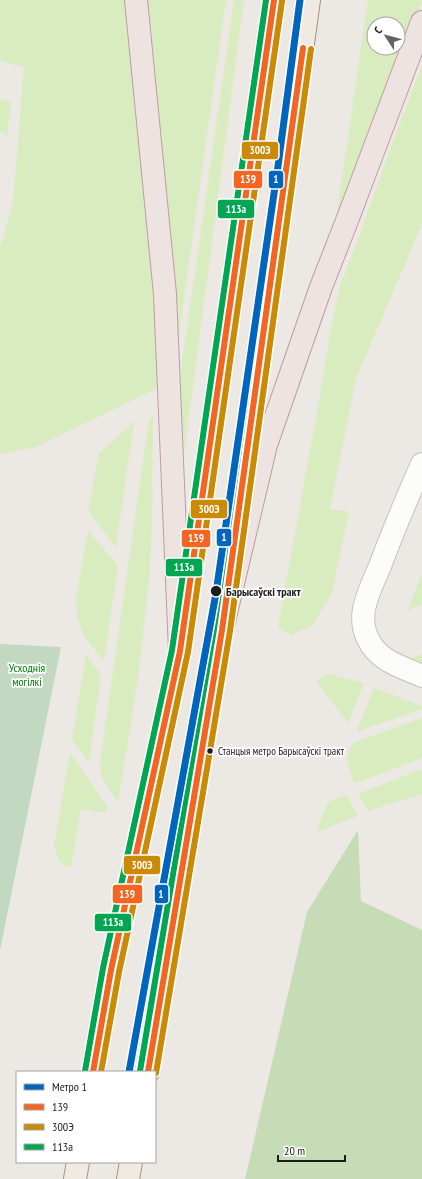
<svg xmlns="http://www.w3.org/2000/svg" width="422" height="1179" font-family="'PT Sans Narrow',sans-serif">
<style>
.grass{fill:#d9ecbf;fill-rule:evenodd}
.forest{fill:#c6dcb6}
.cemetery{fill:#c2d8c1}
.lines{fill:none;stroke-linecap:round;stroke-linejoin:round}
.minor-casing{stroke:#c4c2c0;stroke-width:24}
.primary-casing{stroke:#a19581;stroke-width:24}
.trunk-casing{stroke:#c399a6;stroke-width:24}
.minor{stroke:#fcfcfb;stroke-width:22}
.primary{stroke:#f0eae3;stroke-width:22}
.trunk{stroke:#ede4e1;stroke-width:22}
.bus-1-casing{stroke:#fff;stroke-width:9}
.bus-2-casing{stroke:#fff;stroke-width:9}
.bus-3-casing{stroke:#fff;stroke-width:9}
.bus-1{stroke:#f26522;stroke-width:6}
.bus-2{stroke:#cb8a06;stroke-width:6}
.bus-3{stroke:#00a651;stroke-width:6}
.metro-1-casing{stroke:#fff;stroke-width:10}
.metro-1{stroke:#0065bd;stroke-width:7}
.stop-dot{fill:#1c1c1c;stroke:#fff;stroke-width:1.5}
.labels{text-anchor:middle;dominant-baseline:central;stroke-width:3.5;stroke-linejoin:round;paint-order:stroke}
.bus-label{font-size:11px;fill:#1c1c1c;stroke:#fff;text-anchor:start}
.stop-label{font-size:12px;font-weight:bold;fill:#1c1c1c;stroke:#fff;text-anchor:start}
.park-label{font-size:12px;fill:#008306;stroke:#fff}
.line-badge{stroke:#fff;stroke-width:1.5}
.badge-label{font-size:11px;text-anchor:middle;font-weight:bold;fill:#fff}
</style>
<rect width="100%" height="100%" fill="#ece8e4"/>
<!-- grass -->
<path class="grass" d="M0,0H128L162,386L36,447L0,454V248L13,202L24,67L0,61Z
M146,0H226L173,377Z
M234,0H244L181,477L179,383Z
M368,0H422V1L334,232ZM374,24H398V48H374Z
M422,65V224L356,379L330,509L349,512L332,593L313,624L308,628L299,631L292,636L278,627L316,417L330,333L340,285L361,232L390,149Z
M0,100L11,102L7,136L0,131Z
M153,416L152,520L150,572L138,679L118,802L102,778L100,761L149,420Z
M134,422L116,548L88,511L99,453Z
M88,530L118,566L104,661L83,634L77,616L76,598Z
M422,573V604L407,611Z
M86,654L101,675L89,763L72,740Z
M422,654V668L404,661Z
M328,674L364,683L348,723L316,681Z
M374,688L422,706V709L356,732Z
M422,718V758L354,784L346,758L353,743Z
M70,753L107,806L106,813L81,809L71,868C58,863 57,859 54,845Z
M422,769V794L368,811L358,794Z
M346,795L358,816L319,831L317,829L328,802Z"/>
<!-- forest -->
<path class="forest" d="M358,830L361,901L422,930V1179H245L307,912Z"/>
<!-- cemetery -->
<path class="cemetery" d="M0,644L61,647L0,950Z"/>
<g class="lines">
<defs>
<path id="minor" d="M422,464C407,498 393,531 380,566C374,580 367,594 364,609C362,620 363,629 368,639C378,661 402,667 422,676"/>
<path id="primary" d="M233,549L309,0
M93,1072L111,970L180,651L274,0
M148,1072L224,611
M75,1179L78,1162
M128,1179L131,1162"/>
<path id="trunk" d="M136,0L165,294L180,651
M222,630L266,445L321,287L348,218L422,22"/>
</defs>
<!-- minor casing -->
<use href="#minor" class="minor-casing"/>
<!-- primary casing -->
<use href="#primary" class="primary-casing"/>
<!-- trunk casing -->
<use href="#trunk" class="trunk-casing"/>
<!-- minor -->
<use href="#minor" class="minor"/>
<!-- primary -->
<use href="#primary" class="primary"/>
<!-- trunk -->
<use href="#trunk" class="trunk"/>
<defs>
<path id="bus-1" d="M93,1072L111,970L180,651L274,0
M148,1072L222,630L303,48"/>
<path id="bus-2" d="M101,1072L119,972L188,652L282,1
M156,1073L230,631L311,49"/>
<path id="bus-3" d="M85,1071L103,968L172,650L266,0
M140,1071L214,629L295,47"/>
</defs>
<!-- bus-1 casing -->
<use href="#bus-1" class="bus-1-casing"/>
<!-- bus-2 casing -->
<use href="#bus-2" class="bus-2-casing"/>
<!-- bus-3 casing -->
<use href="#bus-3" class="bus-3-casing"/>
<!-- bus-1 -->
<use href="#bus-1" class="bus-1"/>
<!-- bus-2 -->
<use href="#bus-2" class="bus-2"/>
<!-- bus-3 -->
<use href="#bus-3" class="bus-3"/>
<defs>
<path id="metro-1" d="M129,1072L216,593L278,166L300,0"/>
</defs>
<!-- metro-1 casing -->
<use href="#metro-1" class="metro-1-casing"/>
<!-- metro-1 -->
<use href="#metro-1" class="metro-1"/>
</g>
<!-- markers -->
<g class="stop-dot">
<circle cx="216" cy="591" r="6"/>
<circle cx="210" cy="751" r="3.5"/>
</g>
<g class="labels">
<!-- bus labels -->
<g class="bus-label">
<text x="218" y="751">Станцыя метро Барысаўскі тракт</text>
</g>
<!-- stop labels -->
<g class="stop-label">
<text x="226" y="591">Барысаўскі тракт</text>
</g>
<!-- park labels -->
<g class="park-label">
<text x="27" y="667">Усходнія<tspan x="27" dy="14">могілкі</tspan></text>
</g>
</g>
<g class="line-badge">
<rect x="241" y="141" width="38" height="19" rx="4" fill="#cb8a06"/>
<rect x="268" y="170" width="16" height="19" rx="4" fill="#0065bd"/>
<rect x="233" y="170" width="30" height="19" rx="4" fill="#f26522"/>
<rect x="217" y="199" width="38" height="20" rx="4" fill="#00a651"/>
<rect x="190" y="499" width="38" height="20" rx="4" fill="#cb8a06"/>
<rect x="216" y="528" width="16" height="19" rx="4" fill="#0065bd"/>
<rect x="181" y="529" width="30" height="19" rx="4" fill="#f26522"/>
<rect x="165" y="558" width="38" height="19" rx="4" fill="#00a651"/>
<rect x="123" y="855" width="38" height="20" rx="4" fill="#cb8a06"/>
<rect x="154" y="884" width="15" height="20" rx="4" fill="#0065bd"/>
<rect x="112" y="884" width="31" height="20" rx="4" fill="#f26522"/>
<rect x="94" y="913" width="38" height="19" rx="4" fill="#00a651"/>
</g>
<g class="badge-label">
<text x="260" y="154">300Э</text>
<text x="276" y="183">1</text>
<text x="248" y="183">139</text>
<text x="236" y="213">113а</text>
<text x="209" y="513">300Э</text>
<text x="224" y="541">1</text>
<text x="196" y="542">139</text>
<text x="184" y="571">113а</text>
<text x="142" y="869">300Э</text>
<text x="161" y="898">1</text>
<text x="127" y="898">139</text>
<text x="113" y="926">113а</text>
</g>
<!-- legend -->
<rect x="16" y="1071" width="140" height="92" fill="#ffffff" stroke="#a4a4a4"/>
<rect x="24" y="1084" width="20" height="6" fill="#0065bd" stroke="#a4a4a4"/>
<text x="52" y="1091" font-size="12" fill="#1c1c1c">Метро 1</text>
<rect x="24" y="1104" width="20" height="6" fill="#f26522" stroke="#a4a4a4"/>
<text x="52" y="1111" font-size="12" fill="#1c1c1c">139</text>
<rect x="24" y="1124" width="20" height="6" fill="#cb8a06" stroke="#a4a4a4"/>
<text x="52" y="1131" font-size="12" fill="#1c1c1c">300Э</text>
<rect x="24" y="1144" width="20" height="6" fill="#00a651" stroke="#a4a4a4"/>
<text x="52" y="1151" font-size="12" fill="#1c1c1c">113а</text>
<!-- north arrow -->
<g transform="translate(386 36) rotate(306)"><circle r="19" fill="#ffffff" stroke="#a4a4a4"/>
<path d="M0-3L7 15L0 10L-7 15Z" fill="#656362"/>
<text y="-6" font-size="11" font-weight="bold" text-anchor="middle" fill="#1c1c1c">С</text>
</g>
<!-- scale -->
<path d="M278 1155v6h67v-6" fill="none" stroke="#1c1c1c" stroke-width="2"/>
<text x="284" y="1155" font-size="12" fill="#1c1c1c" stroke="#ffffff" stroke-width="3" paint-order="stroke">20 m</text>
</svg>
